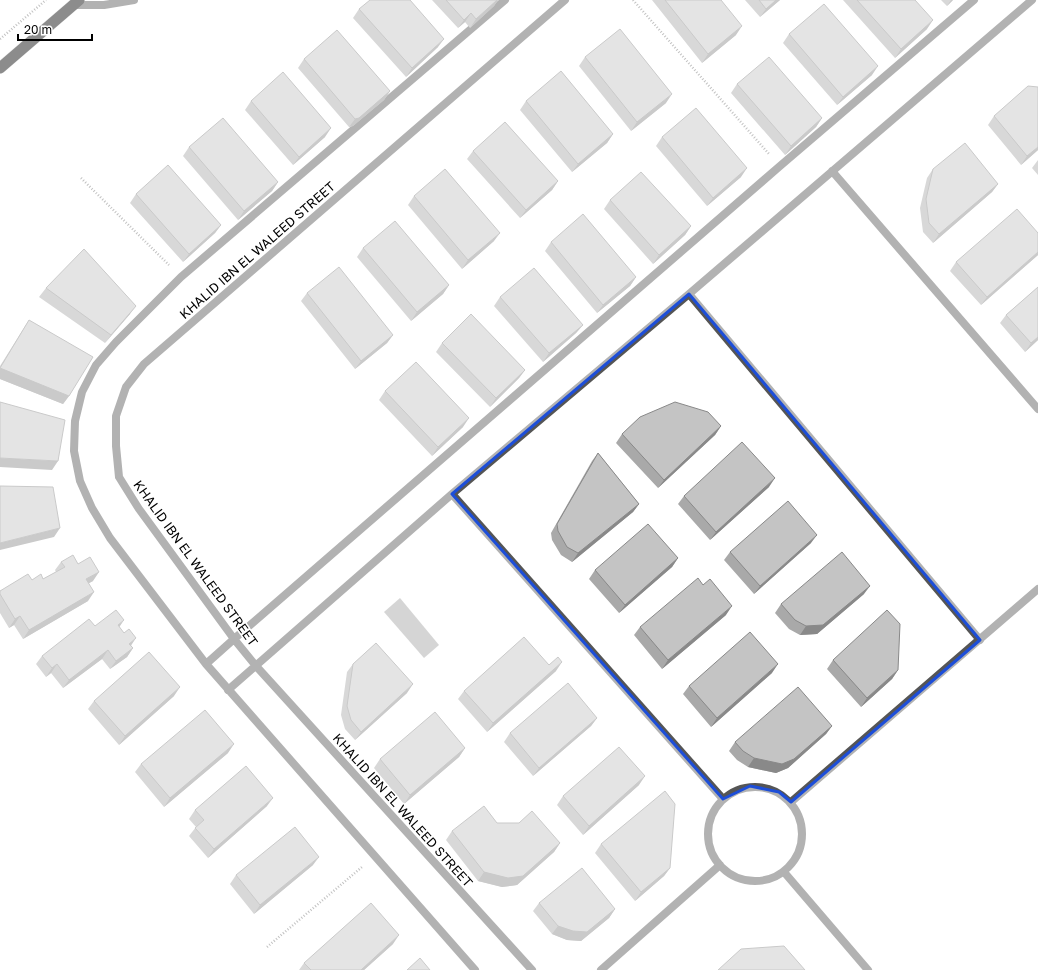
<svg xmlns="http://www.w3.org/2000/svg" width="1038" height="970" font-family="'Golos Text',sans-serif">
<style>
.water{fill:#a3a3a3}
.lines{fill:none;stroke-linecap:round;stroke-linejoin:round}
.trunk-casing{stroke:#dbdbdb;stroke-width:12}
.path{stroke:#777;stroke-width:2.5;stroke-dasharray:1 2;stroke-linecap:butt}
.minor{stroke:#555;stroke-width:8}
.tertiary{stroke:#555;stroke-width:8}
.trunk{stroke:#000;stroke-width:11}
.wall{fill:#a9a9a9}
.shaded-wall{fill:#898989}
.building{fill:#c4c4c4;stroke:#898989}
.marked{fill:none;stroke:#1d4ed8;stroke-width:3;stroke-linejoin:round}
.labels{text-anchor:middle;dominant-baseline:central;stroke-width:3;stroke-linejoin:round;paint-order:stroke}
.street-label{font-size:13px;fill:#000;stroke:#fff}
</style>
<rect width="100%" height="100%" fill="#fff"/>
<!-- water -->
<path class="water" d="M400,598L439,645L424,658L384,612Z"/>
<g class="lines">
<defs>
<path id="trunk" d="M0,68L79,0"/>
</defs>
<!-- trunk casing -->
<use href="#trunk" class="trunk-casing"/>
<!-- path -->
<path class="path" d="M633,0L769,154
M0,39L46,0
M81,178L169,265
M267,947L362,867"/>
<!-- minor -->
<path class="minor" d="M832,171L1038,409
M689,294L980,640
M452,494L723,799
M206,664L234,639L780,166L974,0
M228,690L452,494L689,294L1032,0
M708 834a47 47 0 1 1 94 0a47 47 0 1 1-94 0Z
M791,802L1038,589
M784,872L868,970
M475,970L206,664L110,538L92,508L80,481L74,451L75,421L82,392L96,365L116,342L181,277L505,0
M532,970L256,666L234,639L139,509L119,477L116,446V416L126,387L144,364L565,0
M601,970L720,865"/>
<!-- tertiary -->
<path class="tertiary" d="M72,5H104L134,0"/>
<!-- trunk -->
<use href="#trunk" class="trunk"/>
</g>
<!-- wall -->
<path class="wall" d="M432,0H498L494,6L470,28L465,22L458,28Z
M652,0H721L736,35L702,63Z
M745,0H780L760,17Z
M843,0H915L927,29L895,58Z
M941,0H953L947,6Z
M359,9L438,47L406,77L353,18Z
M789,34L872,75L837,105L783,43Z
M585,57L666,103L631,131L579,66Z
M304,59L390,91L384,100L353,126L349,127L298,68Z
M737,84L822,118L816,127L785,155L731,93Z
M251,101L325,137L293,165L245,110Z
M526,101L613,134L607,143L572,172L520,110Z
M994,116L1038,150L1021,165L988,125Z
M662,137L741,177L707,206L656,146Z
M189,147L278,182L272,191L238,220L183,156Z
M473,151L558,181L552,190L520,218L467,159Z
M1038,160V175L1032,168Z
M933,169L998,184L992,192L933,243L923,232L920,208L927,178Z
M136,194L221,225L215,233L183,262L130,203Z
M414,196L494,241L462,269L408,205Z
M610,200L691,226L685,235L653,264L604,209Z
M1038,233V255L981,305L950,271L956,262Z
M551,242L636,277L630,286L597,313L545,251Z
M363,248L449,285L443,294L411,321L357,257Z
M1038,287V340L1025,352L1000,323L1006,315Z
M46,288L130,314L105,343L39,297Z
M307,293L393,335L387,343L355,369L301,301Z
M500,297L583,325L576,333L543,362L494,306Z
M29,320L69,396L63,404L0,379V366Z
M442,343L525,370L519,378L490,407L436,352Z
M385,391L463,427L432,456L379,400Z
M721,426L715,435L658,488L616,443L622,434Z
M598,453L639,504L633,512L572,562L561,555L552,540L551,533L592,461Z
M769,487L710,540L678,504L684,496Z
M811,543L754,594L724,560L730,552Z
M678,558L672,567L619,613L589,579L595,570Z
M61,562L78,564L93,581L89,583L88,601L23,639L14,625L9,628L0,613V591L32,580L43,579L56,572L55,570Z
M864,594L817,634L800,635L789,629L775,613L781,604Z
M726,615L662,669L634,635L640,627Z
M95,626L119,627L133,648L127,657L110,669L102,659L63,688L51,673L46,677L36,664L42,656Z
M833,660L898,670L892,679L861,707L827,669Z
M353,664L407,693L355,740L345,729L341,715L347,672Z
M549,665L556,671L487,732L458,699L464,691Z
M772,673L711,727L683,694L689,686Z
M174,696L119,745L88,709L94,701Z
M597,718L591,726L533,776L504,742L510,733Z
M832,726L826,734L788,768L776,773L748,767L737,760L729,751L735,742Z
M465,748L459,757L404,804L374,768L380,759Z
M228,753L164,807L135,772L141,764Z
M639,785L583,835L557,805L563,796Z
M267,806L208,858L189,836L196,827L189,819L195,810Z
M497,823L560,843L554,852L517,885L502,887L478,881L446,840L452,831Z
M601,844L670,868L664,876L635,901L595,853Z
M313,865L254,914L230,884L236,875Z
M539,903L615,909L609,918L581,941L567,940L552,934L533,911Z
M393,944L364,970H299L304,963Z"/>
<!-- shaded-wall -->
<path class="shaded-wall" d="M497,0H498L494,6L470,28L476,19Z
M776,0H780L760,17L766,9Z
M951,0H953L947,6Z
M471,13L465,22L458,28L464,20Z
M933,20L927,29L895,58L901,49Z
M742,26L736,35L702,63L708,54Z
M444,39L438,47L406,77L412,68Z
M878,66L872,75L837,105L843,97Z
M390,91L384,100L353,126L349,127L355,119Z
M672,94L666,103L631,131L637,122Z
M822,118L816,127L785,155L791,146Z
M331,128L325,137L293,165L299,157Z
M613,134L607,143L572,172L578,164Z
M1038,147V150L1021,165L1027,156Z
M747,168L741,177L707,206L713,198Z
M558,181L552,190L520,218L526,210Z
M278,182L272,191L238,220L244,211Z
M998,184L992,192L933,243L939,234Z
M221,225L215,233L183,262L189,254Z
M691,226L685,235L653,264L659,255Z
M500,233L494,241L462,269L468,260Z
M1038,252V255L981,305L987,297Z
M636,277L630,286L597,313L603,305Z
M449,285L443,294L411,321L417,312Z
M136,306L130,314L105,343L111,335Z
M583,325L576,333L543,362L549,353Z
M393,335L387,343L355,369L361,361Z
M1038,337V340L1025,352L1031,343Z
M0,368L69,396L63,404L0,379Z
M525,370L519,378L490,407L496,398Z
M469,418L463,427L432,456L438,447Z
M721,426L715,435L658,488L664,480Z
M0,458L58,461L52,470L0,467Z
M775,478L769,487L710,540L716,532Z
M639,504L633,512L572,562L578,553Z
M60,528L54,537L0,550V543Z
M817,535L811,543L754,594L760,586Z
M678,558L672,567L619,613L625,605Z
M99,572L93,581L80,588L86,579Z
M870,586L864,594L817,634L800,635L806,626Z
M94,592L88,601L23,639L29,630Z
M732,606L726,615L662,669L668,660Z
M20,616L14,625L9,628L15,619Z
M124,620L118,629V625Z
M136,638L130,647L129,644Z
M133,648L127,657L110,669L116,661Z
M108,650L102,659L63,688L69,680Z
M562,662L556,671L487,732L493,723Z
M57,664L51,673L46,677L52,668Z
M778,664L772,673L711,727L717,718Z
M898,670L892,679L861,707L867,698Z
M413,684L407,693L355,740L361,732Z
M180,687L174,696L119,745L125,736Z
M597,718L591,726L533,776L539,768Z
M832,726L826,734L788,768L776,773L748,767L754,758Z
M234,744L228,753L164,807L170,798Z
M465,748L459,757L404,804L410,795Z
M645,776L639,785L583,835L589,826Z
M273,798L267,806L208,858L214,849Z
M560,843L554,852L517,885L502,887L478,881L484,872Z
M319,857L313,865L254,914L260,905Z
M670,868L664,876L635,901L641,892Z
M615,909L609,918L581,941L567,940L552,934L558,926Z
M399,935L393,944L364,970H361Z"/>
<!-- building -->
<path class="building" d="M370,0H410L444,39L412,68L359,9Z
M446,0H497L476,19L471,13L464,20Z
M665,0H721L742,26L708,54Z
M759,0H776L766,9Z
M857,0H915L933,20L901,49Z
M824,4L878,66L843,97L789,34Z
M620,29L672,94L637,122L585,57Z
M337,30L390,91L359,118L355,119L304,59Z
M769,57L822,118L791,146L737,84Z
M561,71L613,134L578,164L526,101Z
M283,72L331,128L299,157L251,101Z
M1028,86L1038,87V147L1027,156L994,116Z
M696,108L747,168L713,198L662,137Z
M223,118L278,182L244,211L189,147Z
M505,122L558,181L526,210L473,151Z
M965,143L998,184L939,234L929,223L926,199L933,169Z
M168,165L221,225L189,254L136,194Z
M445,169L500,233L468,260L414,196Z
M641,172L691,226L659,255L610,200Z
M1017,209L1038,233V252L987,297L956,262Z
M583,214L636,277L603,305L551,242Z
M395,221L449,285L417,312L363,248Z
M84,249L136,306L111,335L46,288Z
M339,267L393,335L361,361L307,293Z
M534,268L583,325L549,353L500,297Z
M1038,287V337L1031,343L1006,315Z
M471,314L525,370L496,398L442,343Z
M29,320L93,357L69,396L0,368Z
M416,362L469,418L438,447L385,391Z
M0,402L65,420L58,461L0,458Z
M675,402L708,412L721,426L664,480L622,434L640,417Z
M742,442L775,478L716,532L684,496Z
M598,453L639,504L578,553L567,547L558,531L557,524Z
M0,486L53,487L60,528L0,543Z
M788,501L817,535L760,586L730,552Z
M648,524L678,558L625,605L595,570Z
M842,552L870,586L823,625L806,626L795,620L781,604Z
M73,555L78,564L90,557L99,572L86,579L94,592L29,630L20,616L15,619L0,594V591L28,574L32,580L41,574L43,579L65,567L61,562Z
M698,578L703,585L710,579L732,606L668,660L640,627Z
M116,610L124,620L118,625L124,633L129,629L136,638L129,644L133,648L116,661L108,650L69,680L57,664L52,668L42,656L89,619L95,626Z
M887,610L900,624L898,670L867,698L833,660Z
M750,632L778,664L717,718L689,686Z
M524,637L549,665L558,657L562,662L493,723L464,691Z
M376,643L413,684L361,732L351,720L347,706L353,664Z
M149,652L180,687L125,736L94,701Z
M568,683L597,718L539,768L510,733Z
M798,687L832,726L794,759L782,764L754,758L743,751L735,742Z
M205,710L234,744L170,798L141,764Z
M435,712L465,748L410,795L380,759Z
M619,747L645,776L589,826L563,796Z
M246,766L273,798L214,849L195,828L204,820L195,810Z
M665,791L675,804L670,868L641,892L601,844Z
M484,806L497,823H519L532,811L560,843L523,876L508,878L484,872L452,831Z
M295,827L319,857L260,905L236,875Z
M582,868L615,909L587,932L573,931L558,926L539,903Z
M371,903L399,935L361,970H311L304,963Z
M784,946L805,970H718L741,949Z
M420,958L430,970H407Z"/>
<!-- marked area -->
<path d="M0 0H1038V970H0ZM689,294L980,640L791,802L779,792L750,786L723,799L452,494Z" fill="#fff" fill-opacity=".55" fill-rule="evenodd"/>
<path class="marked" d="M689,294L980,640L791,802L779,792L750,786L723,799L452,494Z"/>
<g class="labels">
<!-- street labels -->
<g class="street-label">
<text transform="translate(257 250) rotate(-41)">KHALID IBN EL WALEED STREET</text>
<text transform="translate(196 563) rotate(54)">KHALID IBN EL WALEED STREET</text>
<text transform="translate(403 810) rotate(48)">KHALID IBN EL WALEED STREET</text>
</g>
</g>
<!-- scale -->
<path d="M18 34v6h74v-6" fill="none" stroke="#000000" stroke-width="2"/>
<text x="24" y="34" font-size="12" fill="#000000" stroke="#ffffff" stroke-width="3" paint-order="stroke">20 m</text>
</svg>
